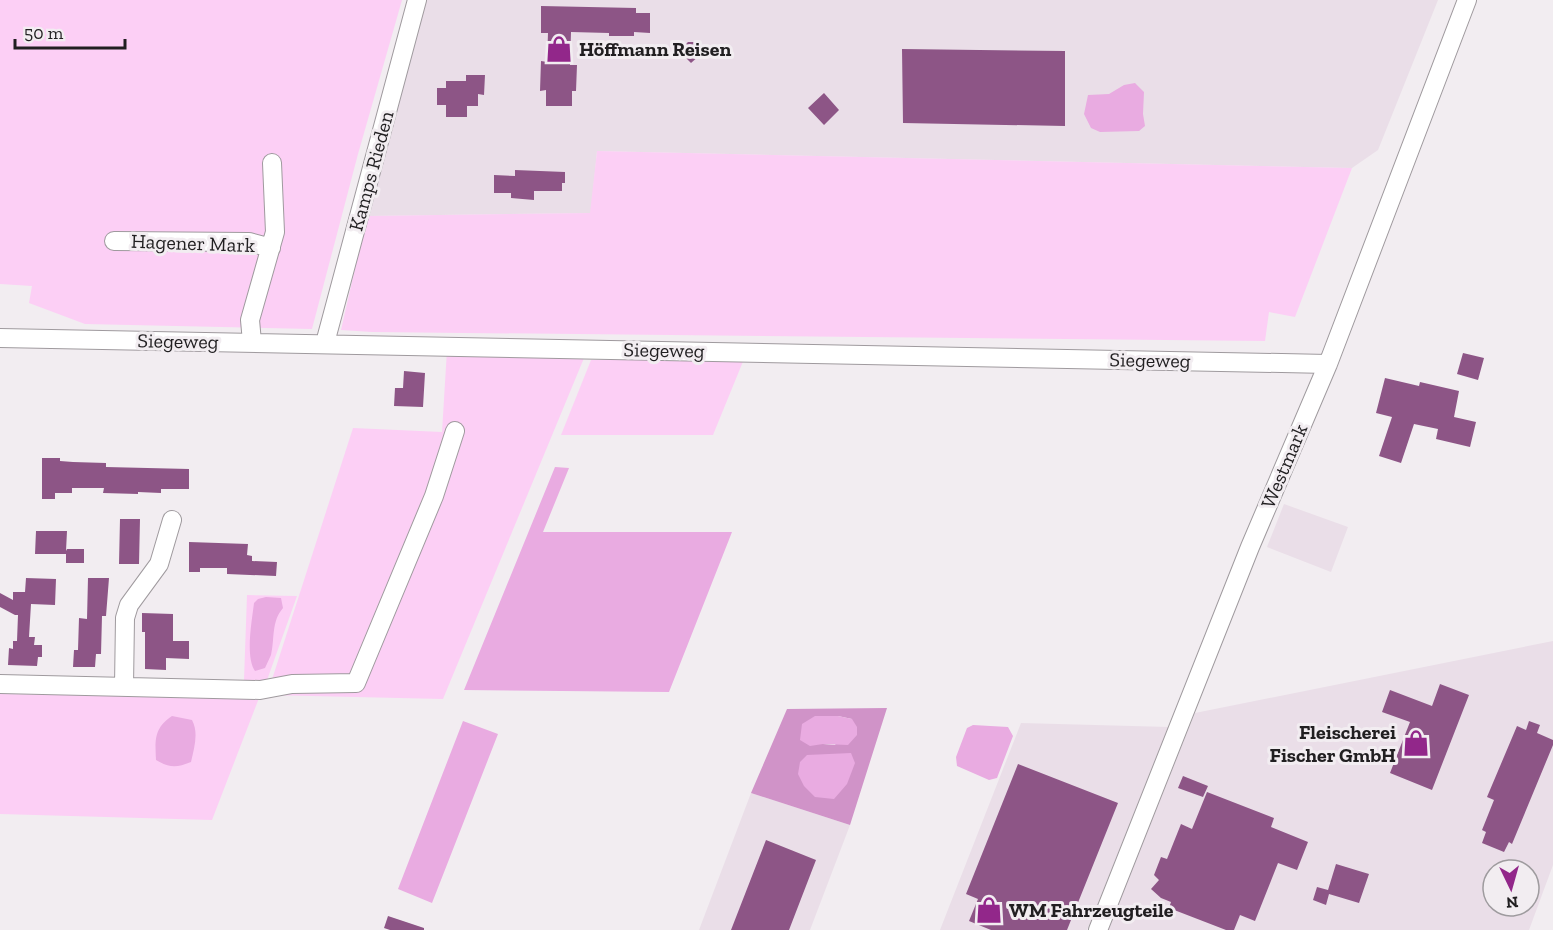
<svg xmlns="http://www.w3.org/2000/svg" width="1553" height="930" font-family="'Zilla Slab',serif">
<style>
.built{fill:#eadee8;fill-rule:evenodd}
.green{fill:#fccff5}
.forest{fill:#d093c8;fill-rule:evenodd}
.water{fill:#e9abe1}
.building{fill:#8d5586}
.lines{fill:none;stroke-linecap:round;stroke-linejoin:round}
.minor-casing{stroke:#9f9a9e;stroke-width:20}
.minor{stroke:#fff;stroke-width:18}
.labels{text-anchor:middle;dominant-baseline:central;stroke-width:6;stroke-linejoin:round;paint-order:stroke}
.poi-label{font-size:20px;font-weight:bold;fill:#211f21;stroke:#f2edf1;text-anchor:start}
.street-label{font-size:20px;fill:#211f21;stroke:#f2edf1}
</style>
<rect width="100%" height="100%" fill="#f2edf1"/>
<!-- built -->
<path class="built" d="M423,0H1438L1378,150L1352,168L597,151L591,213L367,216Z
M1284,504L1348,527L1331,572L1267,547Z
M1553,641V865L1529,930H1107L1195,713ZM1493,870H1529V906H1493Z
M1021,723L1169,727L1087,930H940Z
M751,793L850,825L810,930H699Z"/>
<!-- green -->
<path class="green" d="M0,0H402L358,154L312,329L85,324L29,303L32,286L0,284Z
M597,151L1352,168L1295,317L1269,312L1265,341L372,332L341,330L367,216L590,213Z
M447,350L584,358L443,699L267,695L353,428L442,432Z
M744,359L713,435H561L591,360Z
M247,595L297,596L266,683L260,680H244Z
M0,694L259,698L212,820L0,814Z"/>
<!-- forest -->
<path class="forest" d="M887,708L850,825L751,793L787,709ZM815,716H838L852,719L835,745L823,744Z"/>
<!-- water -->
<path class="water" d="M1135,83L1144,92L1143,114L1145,126L1139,131L1100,132L1091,128L1084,114L1088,95L1109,94L1124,85Z
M555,467L569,468L543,532H732L669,692L464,690Z
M266,597L281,598L283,608C271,622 275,638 271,655C269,659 267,664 265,668L255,671C245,657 252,620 254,603L258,599Z
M172,716L192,720C199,733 194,748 191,762C176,768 170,768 156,760C155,740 154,728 172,716Z
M815,716H838L852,719L857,727V735L848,745L823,744L810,746L800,740L802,724Z
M463,721L498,734L432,903L398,889Z
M973,725L1008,727L1013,736L997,778L989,780L957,766L956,757L967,728Z
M851,753L855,763L847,784L834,799L815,797L804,786L798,774L800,762L807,755Z"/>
<!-- building -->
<path class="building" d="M541,6L636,8V13H650V33L634,32V36H609V33L571,32L570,65H577L576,91H572V106H546V90L540,91L541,61L547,62L548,33H541Z
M688,42H694L700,47V55L691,63L683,55V47Z
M902,49L1065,51V126L903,123Z
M466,75H485L484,95L478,94V106H467V117H446V105H437V88H446V81H466Z
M824,93L839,110L824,125L808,108Z
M515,170L565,172V183H562V191H534V200L511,198V193H494V175L515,176Z
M1463,353L1484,358L1478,380L1457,374Z
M404,371L425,373L423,407L394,406L395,388H403Z
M1385,378L1419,386L1420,382L1459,391L1454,417L1476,422L1470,447L1436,439L1438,429L1414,424L1401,463L1379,456L1392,417L1376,413Z
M42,458H60V461L73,462L106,463V467L189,469V489H161V493L138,492V494L103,493L104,488H72V493H55V499H42Z
M120,519H140L139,564H119Z
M36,531H67L66,551L67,549H84V563H66V554H35Z
M189,542L248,544L247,555L252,556V561L277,562L276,576L227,574V568H200V572H189Z
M26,578L56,579L55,605L31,604L29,637H35L34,645H42V657H38L37,666L8,665L9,648L13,649V641H17L18,615H15L0,607V593L13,600V592H25Z
M88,578H109L106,616H102L101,654H96L95,667H73L74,650H78L79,618L87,619Z
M142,613L173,614V641H189V659L166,658V670L145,669V632H142Z
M1440,684L1469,695L1432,790L1390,773L1410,722L1382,712L1390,690L1432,706Z
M1529,721L1540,725L1537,733L1553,740V745L1512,844L1509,842L1504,852L1482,843L1486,832L1482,830L1494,800L1487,797L1517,726L1526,730Z
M1018,764L1118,803L1067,930H991L969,921L978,899L966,894Z
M1183,776L1208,786L1203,797L1178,788Z
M1207,792L1274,818L1271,827L1308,842L1297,870L1278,863L1255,921L1240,915L1234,930H1226L1169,908L1171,902L1161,898L1151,889L1159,880L1154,875L1161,857L1167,859L1181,824L1192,829Z
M766,840L816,860L789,930H731Z
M1336,864L1369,874L1359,903L1329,894L1326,905L1313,900L1317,887L1328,890Z
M388,916L424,928V930H390L384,928Z"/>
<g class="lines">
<defs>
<path id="minor" d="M114,241L249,242L271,248
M0,338L1328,364
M252,342L250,320L275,232L272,163
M325,343L417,0
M0,684L260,690L292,684L356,683L434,496L455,431
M124,686L125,618L129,605L159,564L172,520
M1098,930L1250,547L1328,364L1467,0"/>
</defs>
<!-- minor casing -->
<use href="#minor" class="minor-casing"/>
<!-- minor -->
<use href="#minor" class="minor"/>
</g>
<!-- icons -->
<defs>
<symbol id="shop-bare" viewBox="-9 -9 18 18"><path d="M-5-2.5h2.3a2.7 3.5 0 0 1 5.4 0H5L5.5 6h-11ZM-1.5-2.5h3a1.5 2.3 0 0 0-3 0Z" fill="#92278a" stroke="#f2edf1" stroke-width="2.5" paint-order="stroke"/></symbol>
</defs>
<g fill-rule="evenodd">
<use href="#shop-bare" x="540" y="30" width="38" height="38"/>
<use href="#shop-bare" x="1397" y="724" width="38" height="38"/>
<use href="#shop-bare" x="970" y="891" width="38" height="38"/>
</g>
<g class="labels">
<!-- poi labels -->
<g class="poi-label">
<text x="579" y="49">Höffmann Reisen</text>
<text x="1396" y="732" text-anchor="end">Fleischerei<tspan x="1396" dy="23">Fischer GmbH</tspan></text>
<text x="1009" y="910">WM Fahrzeugteile</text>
</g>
<!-- street labels -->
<g class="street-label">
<text transform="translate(371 171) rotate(-75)">Kamps Rieden</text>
<text transform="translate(193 243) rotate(2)">Hagener Mark</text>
<text transform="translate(178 341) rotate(1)">Siegeweg</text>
<text transform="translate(664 350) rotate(1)">Siegeweg</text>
<text transform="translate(1150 360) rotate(1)">Siegeweg</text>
<text transform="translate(1284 466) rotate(-67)">Westmark</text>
</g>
</g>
<!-- north arrow -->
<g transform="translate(1511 888) rotate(175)"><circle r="28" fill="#f2edf1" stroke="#9e9b9e" stroke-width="1.5"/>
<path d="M0-4.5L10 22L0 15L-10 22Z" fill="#92278a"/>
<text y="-9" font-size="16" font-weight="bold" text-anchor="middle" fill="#211f21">N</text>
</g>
<!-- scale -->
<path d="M15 39v9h110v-9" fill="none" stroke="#211f21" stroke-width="3"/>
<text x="24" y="39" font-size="18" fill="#211f21" stroke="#f2edf1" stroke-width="4.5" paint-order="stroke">50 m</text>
</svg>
